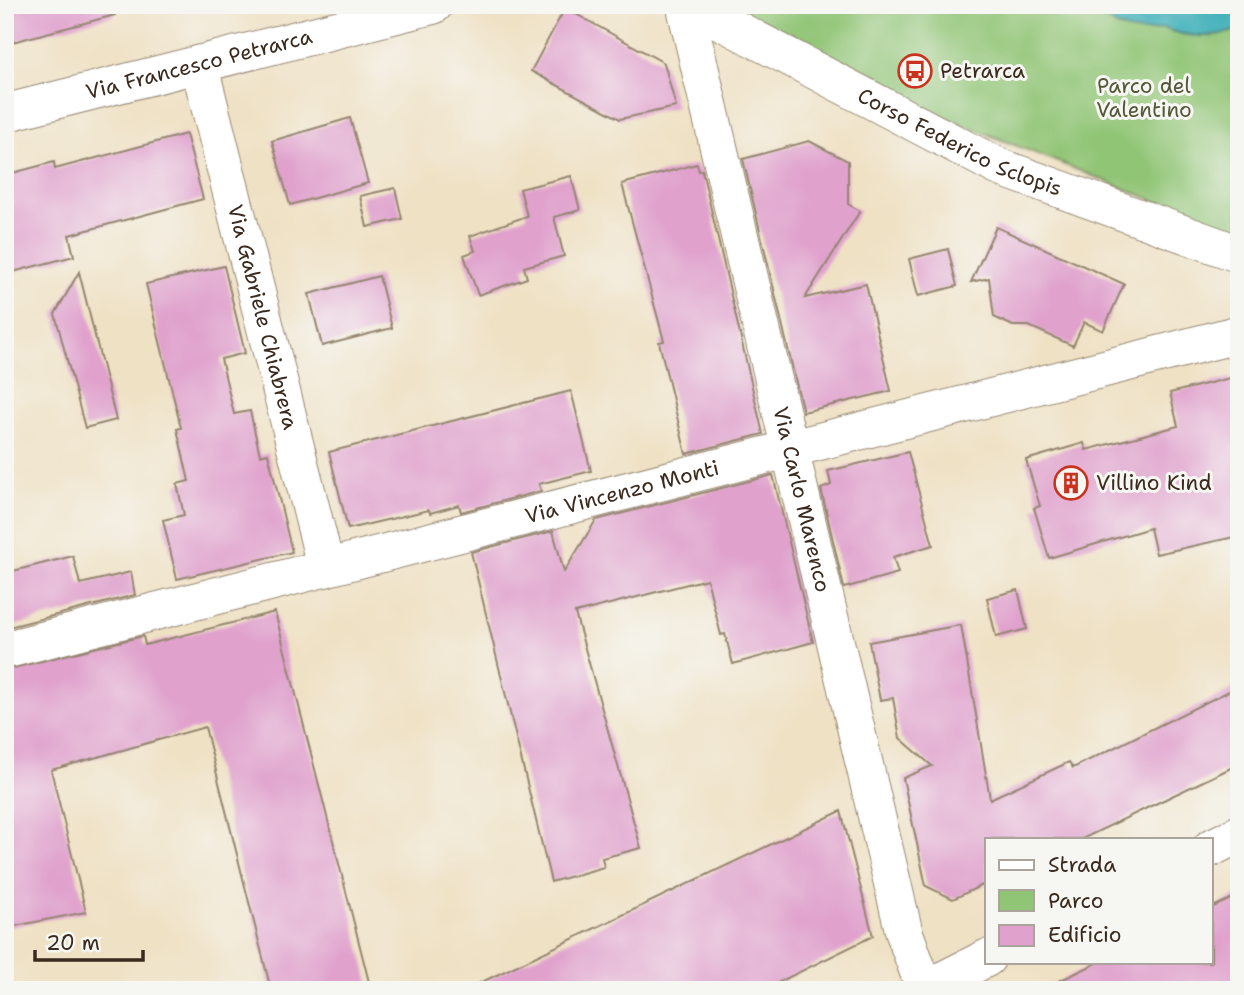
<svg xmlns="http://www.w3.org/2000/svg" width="1244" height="995" font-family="'Shantell Sans',sans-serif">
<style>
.green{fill:#91c576;stroke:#66784a;stroke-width:2}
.water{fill:#40b0ba;stroke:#3e6d6c;stroke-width:2}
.building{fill:#e0a2cd}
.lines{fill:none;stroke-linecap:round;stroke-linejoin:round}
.minor-casing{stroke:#958671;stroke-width:39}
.minor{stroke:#fff;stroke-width:37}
.labels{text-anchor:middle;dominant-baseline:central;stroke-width:6;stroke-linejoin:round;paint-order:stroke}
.street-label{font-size:21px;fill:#3b2a1e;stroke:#f6f6f2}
.poi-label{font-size:21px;fill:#3b2a1e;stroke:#f6f6f2;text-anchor:start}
.park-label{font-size:21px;fill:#555838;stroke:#f6f6f2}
</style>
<rect width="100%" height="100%" fill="#f6f6f2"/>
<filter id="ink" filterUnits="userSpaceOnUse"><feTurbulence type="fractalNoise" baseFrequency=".0143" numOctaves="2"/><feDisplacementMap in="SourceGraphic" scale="14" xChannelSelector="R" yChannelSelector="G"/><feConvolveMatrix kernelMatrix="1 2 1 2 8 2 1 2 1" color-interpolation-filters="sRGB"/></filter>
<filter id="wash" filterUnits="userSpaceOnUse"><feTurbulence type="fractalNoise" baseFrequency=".00686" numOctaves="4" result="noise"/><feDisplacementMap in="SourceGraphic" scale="28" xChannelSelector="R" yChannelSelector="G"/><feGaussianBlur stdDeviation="1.57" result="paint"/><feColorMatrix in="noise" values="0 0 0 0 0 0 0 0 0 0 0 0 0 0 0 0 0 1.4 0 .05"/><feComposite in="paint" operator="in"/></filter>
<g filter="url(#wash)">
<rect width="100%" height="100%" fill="#efe1c4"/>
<!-- green -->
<path class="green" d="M708,5H1239V234L924,109Z"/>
<!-- water -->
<path class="water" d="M1090,5H1239V29C1215,39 1187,38 1163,28C1135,38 1110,27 1090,5Z"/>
<g id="blocks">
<!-- building -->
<path class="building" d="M5,5H114L115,15L5,44Z
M565,8L664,63L676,107L620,119L531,71Z
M350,118L368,183L290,205L272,141Z
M186,134L203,199L69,235L74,256L5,274V175L54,162L55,169Z
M809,141L848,161V204L860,211L805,298L866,284L891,391L803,412L743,159Z
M697,164L699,171L702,170L763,434L686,454L659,342L664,341L622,184Z
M571,176L580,210L554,217L564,256L524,267L527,278L478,295L464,255L475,251L470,236L527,216L520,189Z
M395,188L402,219L367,227L360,196Z
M996,227L1124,284L1103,331L1084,322L1073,346L1029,326H1013L994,317L989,278L971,282Z
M948,249L957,286L918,296L909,259Z
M224,266L245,353L221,359L234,414L250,411L260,455L268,453L292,552L177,579L163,520L184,515L177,484L189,481L177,429L181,428L146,284Z
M79,272L116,420L85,428L55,314Z
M379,276L392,328L322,346L309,294Z
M1230,378L1239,415V536L1156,554L1150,528L1049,558L1034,508L1040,506L1026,460L1084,443L1086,450L1178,426L1170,393Z
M571,391L591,471L539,484L541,491L461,512L459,505L430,513L429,510L348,529L329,452Z
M908,452L933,545L893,557L898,573L844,588L821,489L831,485L828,471Z
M773,475L813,642L733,664L725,634L721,635L707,579L575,613L641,848L602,858L604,867L551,882L471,552L553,531L564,572L596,520Z
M73,556L80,584L131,572L135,595L5,628V573Z
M1018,590L1027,629L996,637L987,598Z
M275,612L371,990H271L205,727L51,770L86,912L5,928V670L143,636L145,645Z
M961,625L990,799L1069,762L1073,768L1239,686V764L1082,839H987V883L953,899L926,886L903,778L932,766L900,738L893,698L880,700L869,642Z
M841,811L873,936L763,990H465Z
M1239,895V983L1226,990H1040L1099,962H1211V908Z"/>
</g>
</g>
<g filter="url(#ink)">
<use href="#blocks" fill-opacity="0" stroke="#958671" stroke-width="2"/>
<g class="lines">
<defs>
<g id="minor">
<path id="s1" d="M685,5L904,932L925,990"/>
<path id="s2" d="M690,5L999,167L1239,254"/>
<path id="s3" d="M199,64L326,568"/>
<path id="s4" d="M5,113L434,5"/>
<path id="s5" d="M5,650L1239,334"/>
<path d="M1211,848L1239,834"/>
<path d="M923,990L987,958"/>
</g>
</defs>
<!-- minor casing -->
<use href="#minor" class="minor-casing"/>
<!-- minor -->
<use href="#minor" class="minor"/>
</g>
</g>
<!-- icons -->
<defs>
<symbol id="bus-ring" viewBox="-11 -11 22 22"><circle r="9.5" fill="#f6f6f2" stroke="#c8321e" stroke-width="1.5"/><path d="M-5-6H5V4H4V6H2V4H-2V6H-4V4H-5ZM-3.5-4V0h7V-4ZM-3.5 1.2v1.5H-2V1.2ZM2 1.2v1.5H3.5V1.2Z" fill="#c8321e"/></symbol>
<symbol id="building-ring" viewBox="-11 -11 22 22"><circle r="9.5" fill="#f6f6f2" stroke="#c8321e" stroke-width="1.5"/><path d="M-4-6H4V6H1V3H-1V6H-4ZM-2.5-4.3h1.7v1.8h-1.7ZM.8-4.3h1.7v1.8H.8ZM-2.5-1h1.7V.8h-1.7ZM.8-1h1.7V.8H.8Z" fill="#c8321e"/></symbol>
</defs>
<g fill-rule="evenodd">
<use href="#bus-ring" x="896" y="52" width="38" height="38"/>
<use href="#building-ring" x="1052" y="464" width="38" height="38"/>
</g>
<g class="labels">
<!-- street labels -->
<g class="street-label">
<text stroke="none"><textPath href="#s4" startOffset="200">Via Francesco Petrarca</textPath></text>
<text stroke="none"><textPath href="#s2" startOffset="303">Corso Federico Sclopis</textPath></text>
<text stroke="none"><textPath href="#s3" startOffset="261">Via Gabriele Chiabrera</textPath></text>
<text stroke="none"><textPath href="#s5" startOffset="637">Via Vincenzo Monti</textPath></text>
<text stroke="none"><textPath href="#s1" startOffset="508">Via Carlo Marenco</textPath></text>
</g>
<!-- poi labels -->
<g class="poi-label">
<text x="940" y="71">Petrarca</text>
<text x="1096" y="483">Villino Kind</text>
</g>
<!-- park labels -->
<g class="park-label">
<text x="1144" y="86">Parco del<tspan x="1144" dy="24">Valentino</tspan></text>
</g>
</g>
<!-- margin -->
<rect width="1244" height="995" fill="none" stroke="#f6f6f2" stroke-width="28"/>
<!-- legend -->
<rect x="985" y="838" width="228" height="126" fill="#f6f6f2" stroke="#aba49d" stroke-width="2"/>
<rect x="999" y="860" width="35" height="10" fill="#ffffff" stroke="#aba49d" stroke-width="2"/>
<text x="1048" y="872" font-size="21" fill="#3b2a1e">Strada</text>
<rect x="999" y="890" width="35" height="21" fill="#91c576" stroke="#aba49d" stroke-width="2"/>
<text x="1048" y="908" font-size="21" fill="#3b2a1e">Parco</text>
<rect x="999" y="925" width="35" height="21" fill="#e0a2cd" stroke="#aba49d" stroke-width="2"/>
<text x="1048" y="942" font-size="21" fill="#3b2a1e">Edificio</text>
<!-- scale -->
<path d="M35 950v10h108v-10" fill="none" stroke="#3b2a1e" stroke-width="3.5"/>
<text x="46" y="950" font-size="21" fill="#3b2a1e" stroke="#f6f6f2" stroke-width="5" paint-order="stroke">20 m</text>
</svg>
